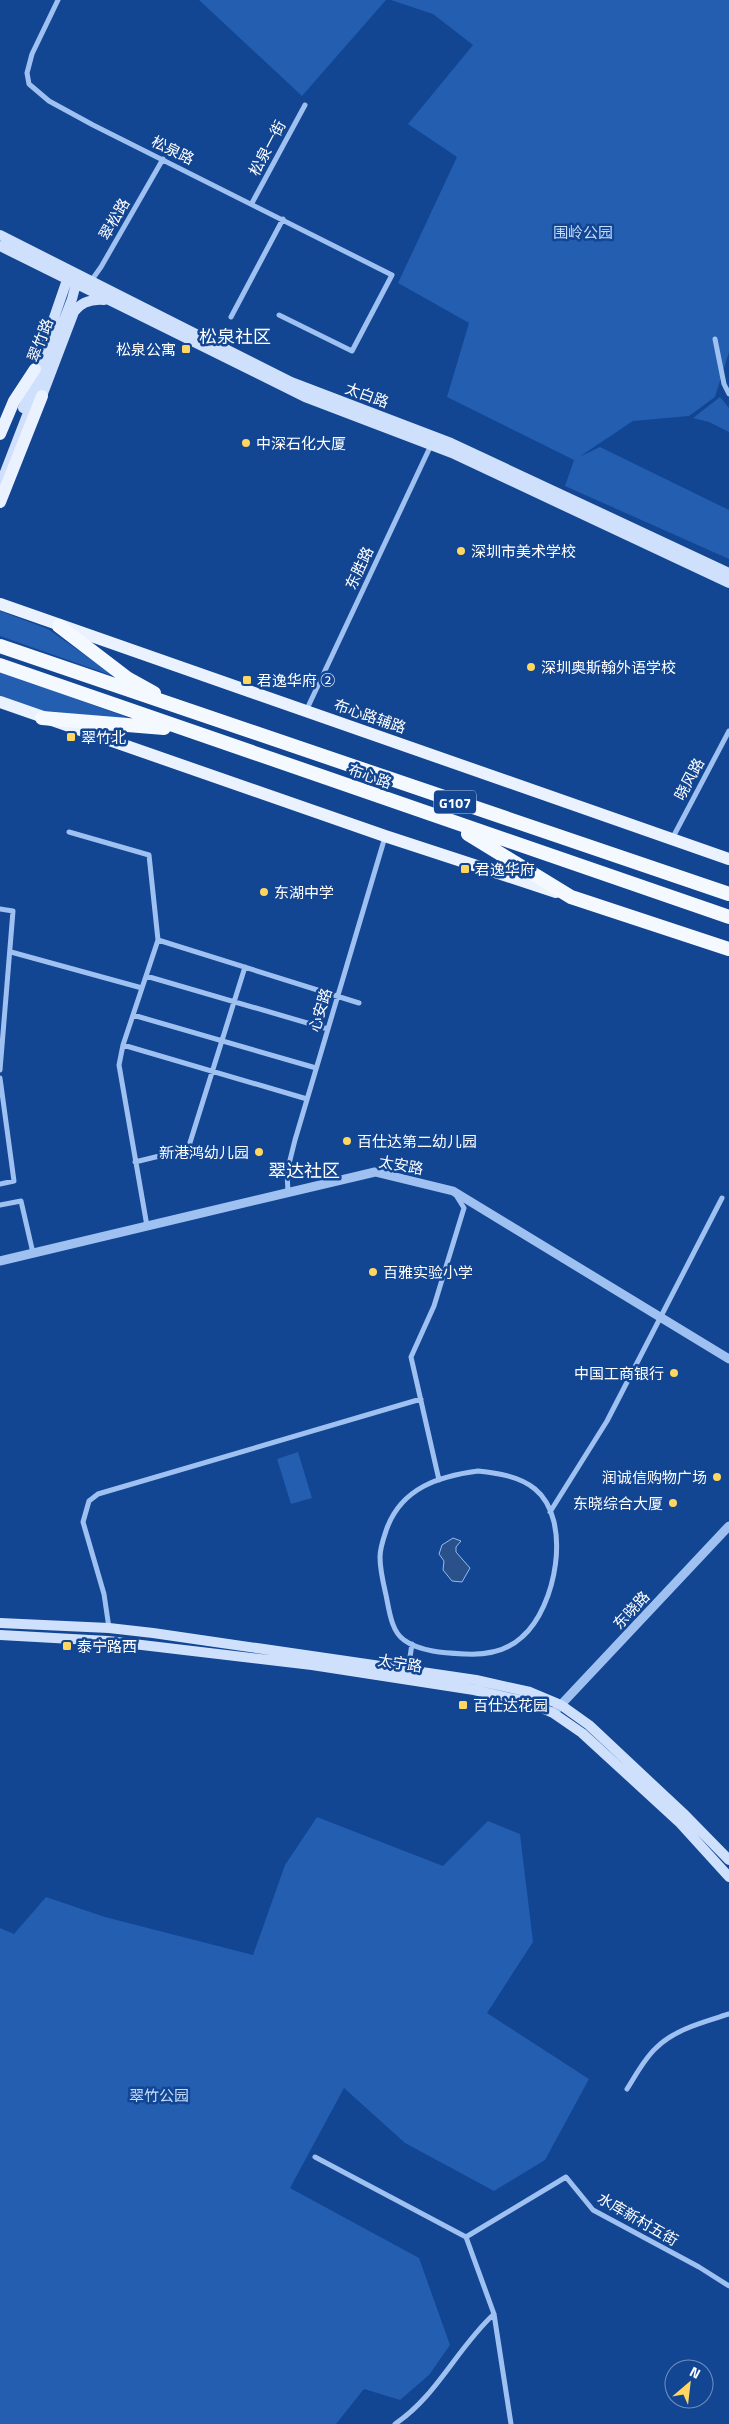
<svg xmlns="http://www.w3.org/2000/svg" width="729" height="2424" font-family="'Titillium Web','Noto Sans SC',sans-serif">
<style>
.green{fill:#245eb1}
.water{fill:#2b518a;stroke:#90bcf6}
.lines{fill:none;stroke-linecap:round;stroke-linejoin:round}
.minor{stroke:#9fc1f2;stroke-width:5}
.tertiary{stroke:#9fc1f2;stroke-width:9}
.secondary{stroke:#cee0fc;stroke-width:10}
.primary{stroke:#eaf1ff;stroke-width:12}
.trunk{stroke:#f4f8ff;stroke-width:14}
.poi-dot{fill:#ffd760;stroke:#124592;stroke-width:2}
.labels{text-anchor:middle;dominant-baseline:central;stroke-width:5;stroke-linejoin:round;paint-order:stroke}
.shield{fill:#124592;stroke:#b8c7de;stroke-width:1}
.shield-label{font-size:14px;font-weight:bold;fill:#fff}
.street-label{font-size:15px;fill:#fff;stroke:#124592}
.park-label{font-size:15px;fill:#c6ddfd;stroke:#124592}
.poi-label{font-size:15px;fill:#fff;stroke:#124592;text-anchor:start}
.quarter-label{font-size:18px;fill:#fff;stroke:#124592}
</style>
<rect width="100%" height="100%" fill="#124592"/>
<!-- green -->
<path class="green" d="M199,0H386L302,96Z
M391,0H729V352L715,397L689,416L633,421L579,457L600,447L729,510V559L565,486L574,460L447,397L469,323L398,283L457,157L408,124L473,45L433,14Z
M720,397L729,408V432L709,422L693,418Z
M0,611L48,629L116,677L0,636Z
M0,671L137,721L40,714L0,699Z
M298,1452L312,1498L291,1504L277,1459Z
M317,1817L443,1866L488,1821L520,1834L533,1942L487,2013L589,2079L545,2160L494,2191L405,2143L344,2088L290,2188L419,2258L450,2345L429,2375L400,2400L364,2389L336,2424H0V1928L14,1934L46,1897L105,1917L253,1955L285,1865Z"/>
<!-- water -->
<path class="water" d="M453,1538L461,1541L456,1547V1552L470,1568L462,1582L452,1581L443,1570L444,1561L439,1554L442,1545Z"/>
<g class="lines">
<!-- minor -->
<path class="minor" d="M58,0L32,54L27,73L29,84L49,101L93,125L392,275L352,351L279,315
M252,203L305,105
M91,281L101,267L163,159
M231,317L283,219
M715,339L724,384L729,394
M306,711L432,443
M69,832L149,855L158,940L123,1045L119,1065L147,1226
M672,839L729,731
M0,909L13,911L0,1070
M158,940L359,1003
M11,952L142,988
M146,976L328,1029
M133,1015L316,1068
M123,1045L307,1099
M0,1078L14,1181L0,1184
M135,1162L188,1149L245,967
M288,1192L287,1172L295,1140L385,837
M0,1205L21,1201L33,1253
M478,1471C497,1473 519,1476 535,1489C573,1520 556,1608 522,1637C507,1651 486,1655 466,1654C447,1653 420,1652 404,1640C391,1631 389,1609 386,1595C383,1582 380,1570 380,1557C380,1547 384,1537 387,1528C402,1488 439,1476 478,1471Z
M439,1480L411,1357L434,1306L464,1208L456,1195
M550,1512L607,1421L722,1198
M109,1628L104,1594L83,1522L89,1501L98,1494L421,1399
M408,1670L412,1644
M627,2089C636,2075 644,2059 656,2048C675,2029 704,2022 729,2014
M315,2157L466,2237L494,2314L511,2424
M466,2237L566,2177L593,2210L699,2267L729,2286
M395,2424C437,2396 457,2348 494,2314"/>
<!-- tertiary -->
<path class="tertiary" d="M0,1261L375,1172L453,1191L729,1359
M556,1710L729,1526"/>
<!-- secondary -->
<path class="secondary" d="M0,235L291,382L451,443L729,573
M0,246L305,397L452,453L729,583
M38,401L42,396L74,312C81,302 92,299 104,300
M23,408L67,280L72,277
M0,485L72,299L77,280
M0,1623L109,1628L153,1633L408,1670L476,1680L530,1692L561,1705L589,1725L685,1815L729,1860
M0,1635L108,1641L312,1665L474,1690L528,1702L553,1713L582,1733L679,1822L729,1877"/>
<!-- primary -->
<path class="primary" d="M0,434L14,401L35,369
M0,502L42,396
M0,604L729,859
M0,702L385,836L556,892"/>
<!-- trunk -->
<path class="trunk" d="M59,626L127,678L154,693
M0,646L729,894
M0,665L729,917
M42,718L164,728
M468,834L571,897L729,949"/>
</g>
<!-- markers -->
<g class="poi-dot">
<rect x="181" y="344" width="10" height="10" rx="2.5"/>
<circle cx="246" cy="443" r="5"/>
<circle cx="461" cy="551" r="5"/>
<circle cx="531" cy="667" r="5"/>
<rect x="242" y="675" width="10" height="10" rx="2.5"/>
<rect x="66" y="732" width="10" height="10" rx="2.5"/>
<rect x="460" y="864" width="10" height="10" rx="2.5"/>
<circle cx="264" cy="892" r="5"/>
<circle cx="347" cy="1141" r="5"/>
<circle cx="259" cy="1152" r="5"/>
<circle cx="373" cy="1272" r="5"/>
<circle cx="674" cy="1373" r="5"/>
<circle cx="717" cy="1477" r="5"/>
<circle cx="673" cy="1503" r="5"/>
<rect x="62" y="1641" width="10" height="10" rx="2.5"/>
<rect x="458" y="1700" width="10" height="10" rx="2.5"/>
</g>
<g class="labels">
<!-- shield labels -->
<rect class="shield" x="434" y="790.5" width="42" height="23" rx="4"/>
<g class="shield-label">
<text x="455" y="802">G107</text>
</g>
<!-- street labels -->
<g class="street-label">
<text transform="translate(267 148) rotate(-62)">松泉一街</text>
<text transform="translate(173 150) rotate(26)">松泉路</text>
<text transform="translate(114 219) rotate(-60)">翠松路</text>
<text transform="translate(40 340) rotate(-69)">翠竹路</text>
<text transform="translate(367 395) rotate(20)">太白路</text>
<text transform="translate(359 568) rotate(-65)">东胜路</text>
<text transform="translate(370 716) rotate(19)">布心路辅路</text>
<text transform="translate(370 776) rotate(19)">布心路</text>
<text transform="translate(689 779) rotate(-62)">晓风路</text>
<text transform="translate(320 1010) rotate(-73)">心安路</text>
<text transform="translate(401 1165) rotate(10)">太安路</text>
<text transform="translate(631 1610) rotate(-47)">东晓路</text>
<text transform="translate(400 1663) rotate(9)">太宁路</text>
<text transform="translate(638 2219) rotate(30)">水库新村五街</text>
</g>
<!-- park labels -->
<g class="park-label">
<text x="583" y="232">围岭公园</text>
<text x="159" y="2095">翠竹公园</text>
</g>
<!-- poi labels -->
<g class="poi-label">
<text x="176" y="349" text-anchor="end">松泉公寓</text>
<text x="256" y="443">中深石化大厦</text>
<text x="471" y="551">深圳市美术学校</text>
<text x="541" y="667">深圳奥斯翰外语学校</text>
<text x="257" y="680">君逸华府 ②</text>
<text x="81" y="737">翠竹北</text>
<text x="475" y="869">君逸华府</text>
<text x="274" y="892">东湖中学</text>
<text x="357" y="1141">百仕达第二幼儿园</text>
<text x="249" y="1152" text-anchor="end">新港鸿幼儿园</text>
<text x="383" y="1272">百雅实验小学</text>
<text x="664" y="1373" text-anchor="end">中国工商银行</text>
<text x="707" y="1477" text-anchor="end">润诚信购物广场</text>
<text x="663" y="1503" text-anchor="end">东晓综合大厦</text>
<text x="77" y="1646">泰宁路西</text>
<text x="473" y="1705">百仕达花园</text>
</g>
<!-- quarter labels -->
<g class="quarter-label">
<text x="235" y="336">松泉社区</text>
<text x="304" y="1170">翠达社区</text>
</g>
</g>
<!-- north arrow -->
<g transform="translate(689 2384) rotate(28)"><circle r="24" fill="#124592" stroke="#718fbe"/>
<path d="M0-4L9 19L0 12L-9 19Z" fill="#ffd760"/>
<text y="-8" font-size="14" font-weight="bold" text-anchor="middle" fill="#ffffff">N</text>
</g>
</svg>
